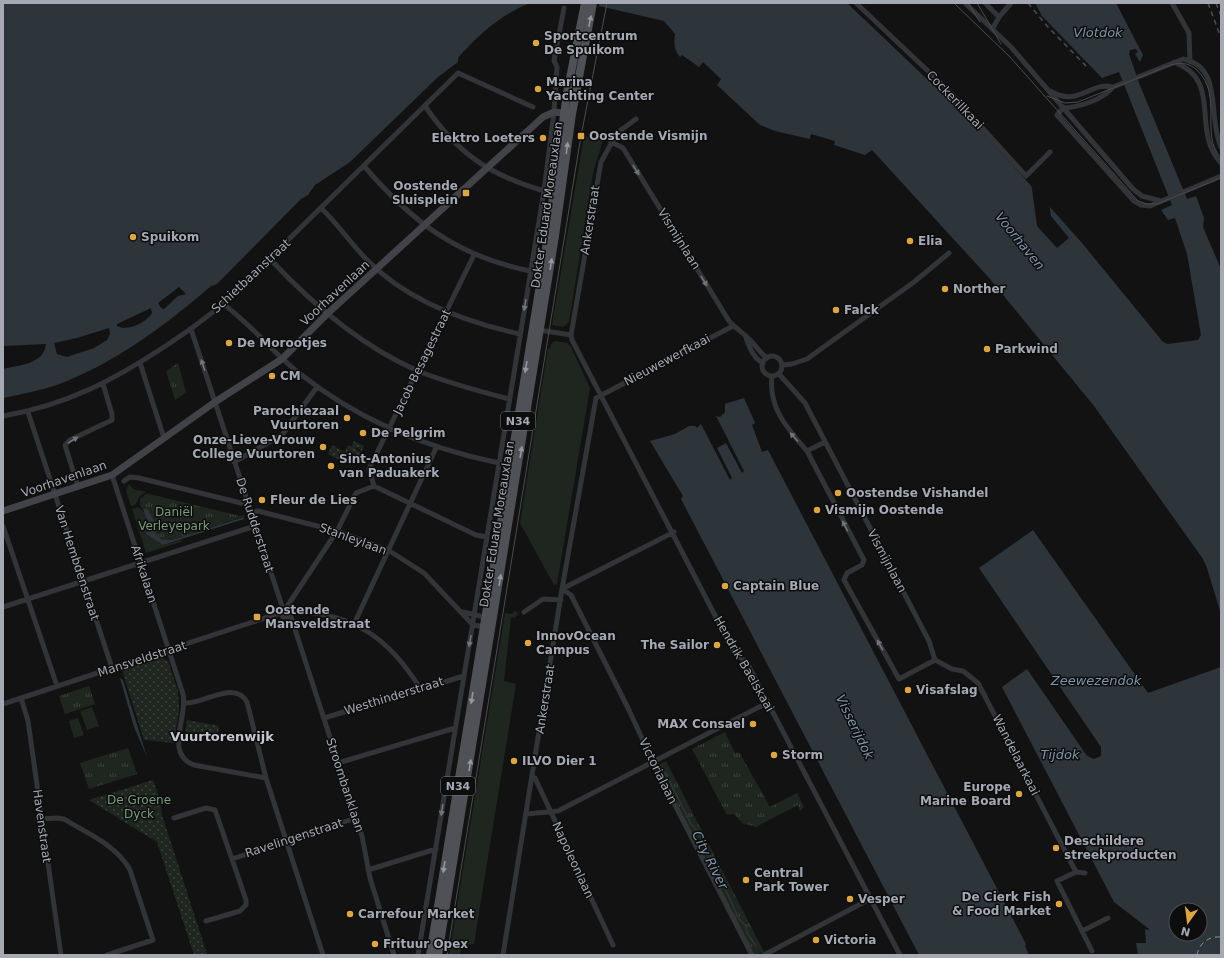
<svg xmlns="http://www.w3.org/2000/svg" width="1224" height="958" font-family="'DejaVu Sans',sans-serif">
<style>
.grass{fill:#1f261f}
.park{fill:url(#park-tufts)}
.garden{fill:url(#garden-dots)}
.water{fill:#2d353b;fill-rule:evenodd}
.pier{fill:#121213}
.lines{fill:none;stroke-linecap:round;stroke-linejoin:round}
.stream{stroke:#2d353b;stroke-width:1.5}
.ferry{stroke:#7f97ab;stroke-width:1;stroke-dasharray:5 4;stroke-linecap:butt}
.street{stroke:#333438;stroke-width:5}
.secondary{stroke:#424348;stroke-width:7}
.primary{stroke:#505157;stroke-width:8}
.tram{stroke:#4b4c51;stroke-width:1}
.rail{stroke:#4b4c51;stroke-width:1.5;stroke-dasharray:5 4;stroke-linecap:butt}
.oneway{fill:#9497a1}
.oneway2{fill:#72747c}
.poi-dot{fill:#dfa63e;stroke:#0d0d0e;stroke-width:1.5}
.labels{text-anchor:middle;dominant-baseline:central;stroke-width:3;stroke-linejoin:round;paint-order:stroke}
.shield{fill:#0d0d0e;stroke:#777a82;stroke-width:1}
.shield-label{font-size:11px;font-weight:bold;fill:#a5a9b3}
.poi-label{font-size:12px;font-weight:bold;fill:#a5a9b3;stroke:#0d0d0e;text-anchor:start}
.street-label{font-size:12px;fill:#a5a9b3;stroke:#0d0d0e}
.park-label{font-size:12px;fill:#7d9c7f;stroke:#0d0d0e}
.water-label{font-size:13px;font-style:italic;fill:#7f97ab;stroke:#0d0d0e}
.neighbourhood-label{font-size:13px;font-weight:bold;fill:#c5c8cf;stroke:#0d0d0e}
</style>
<defs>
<pattern id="park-tufts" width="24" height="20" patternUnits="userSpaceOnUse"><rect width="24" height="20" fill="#1f261f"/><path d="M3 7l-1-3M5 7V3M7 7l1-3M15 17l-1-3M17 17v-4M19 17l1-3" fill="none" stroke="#3d433d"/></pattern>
<pattern id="garden-dots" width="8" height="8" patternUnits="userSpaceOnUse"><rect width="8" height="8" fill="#1f261f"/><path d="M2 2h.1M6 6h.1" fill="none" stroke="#3d433d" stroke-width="1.8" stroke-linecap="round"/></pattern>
</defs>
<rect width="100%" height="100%" fill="#121213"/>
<!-- grass -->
<path class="grass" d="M584,136L603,140L593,173L569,322L563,327L552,325Z
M555,341L567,343L571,347L590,388L557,584L554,585L520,523L548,348L550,349L551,344Z
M129,484L133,489L146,492L140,496L135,505L131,506L126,491Z
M138,507C139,509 142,509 143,511C151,517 144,528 147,535L163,545L181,540V542L146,553L137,524L139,523L136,522L132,509Z
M514,611L519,613L515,618L511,617L504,681L516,684L474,944L462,945L460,955H449L505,613L512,614Z
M92,707L99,726L87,730L80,711Z
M78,718L84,735L74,738L69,721Z"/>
<!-- park -->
<path class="park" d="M178,363L186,392L175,400L166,371Z
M146,494H149L240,516L245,515V516L172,540H162L156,534L155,525L147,508L143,509L140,506V499Z
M89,686L95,704L65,714L59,696Z
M725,732L735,753L739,752L770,807L797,793L804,807L800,811L798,805L756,827L742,823L734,814L727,815L692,749Z
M128,748L137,774L89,789L80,763Z
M666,761L764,952L754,955L657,766Z"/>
<!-- garden -->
<path class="garden" d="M354,441L364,446L362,451L356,447L355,449L361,452L359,456L350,452L349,454L352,455L348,464L328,454L332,445L345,452L348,445L351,447Z
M162,658L168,661L178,691L179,709L174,743L144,740L122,670Z
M187,720L219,726L217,741L185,735Z
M153,780L160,800L162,815L207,954L194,955L157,842L89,800Z"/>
<!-- water -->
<path class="water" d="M3,3H530C502,14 478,35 458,58V62L438,77L350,162L315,185L308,195L301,199L217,284L211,286C165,326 115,363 57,385C39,391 21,394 3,398V369C18,365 44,365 46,344L3,346ZM179,287L186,294L178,296L164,309L161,308L158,303ZM151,308L152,313C147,322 128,332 117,326V324ZM109,328L110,334L107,340L94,348L67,357L57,354L54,343L77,338Z
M599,3H847L948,99L951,96L1082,243L1163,342L1168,344L1198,340L1201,335L1187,254L1175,218L1168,220L1161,210L1172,205L1119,72L1102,78L1042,16L1035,3H1116L1143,55L1140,62L1135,54L1138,52L1136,49L1130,50L1129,54L1139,83L1187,199L1196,196L1204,218L1203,227L1221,269V614L1207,568L1203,559L1094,406L990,279L872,150L865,155L834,145L835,141L811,134L810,139L775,131L760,125L717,85L721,79L703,62L699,67L682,55L680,57C674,50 674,44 675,34L664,21L599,6Z
M744,398L755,423L752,425L762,452L768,450L1026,944L1025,946L1029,955H919L681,499L683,496L650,441L675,434L689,426H695L697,428L701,424L730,480L732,478L717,448L726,443L742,473L744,471L716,416L720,417L725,412V404Z
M147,508L155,523L156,534L162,540H172L244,517V519L163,545L146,534L148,522L143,509Z
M1033,530L1148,693L1221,667V955H1138L1136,943H1146L1145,929L1147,930L1149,929L1114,902L1002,687L1027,669L1087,756L1094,759L1101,756V747L979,568ZM1176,910H1200V934H1176Z
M120,678L123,680L147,757L134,727Z"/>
<!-- pier -->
<path class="pier" d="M1031,182L1049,202L1051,216L1069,238L1057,248L1037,226Z"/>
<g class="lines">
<!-- stream -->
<path class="stream" d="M665,772L691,824L698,832L707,852L708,858L713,862L739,919L746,926L747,933L756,946"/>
<!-- ferry -->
<path class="ferry" d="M1197,955C1199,943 1209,936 1221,937"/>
<!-- street -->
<path class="street" d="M856,3L947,89L1026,176L1050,152
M965,3L1011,47L1133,189L1142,196L1161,201
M985,3L999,17
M1172,3L1189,33L1190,62
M993,28L999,17L1011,3
M1174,62C1224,81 1190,130 1221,163
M1050,91C1079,108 1090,81 1113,87
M425,106C457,153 489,175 544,191
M1063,108C1079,107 1103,100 1113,87L1183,59C1224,67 1207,117 1221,147
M1063,108L1057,115L1134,201L1141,205L1150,206L1221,176
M636,119L617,133L601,162L571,335L572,340L734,652L747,663L900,955
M611,142L623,148L729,321C736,329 745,334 751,341C757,347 760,353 767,358
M364,166C412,222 457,256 530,271
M321,208C338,224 351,244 368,261C408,301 465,322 520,334
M270,259C312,304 361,346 418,371C448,383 478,391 509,399
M223,304C251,324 272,352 299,373C358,420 426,448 499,463
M191,329L282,606
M539,330L571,335
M746,338C749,347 754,359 763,363
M762 366a10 10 0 1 1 20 0a10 10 0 1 1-20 0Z
M140,363L164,438
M782,365L792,364L807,359L914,282L949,253
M779,374L805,403L929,641L935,660
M772,376C768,408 788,429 807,451L825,442
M28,412L112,668
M3,416C67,405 114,380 167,345C188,331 210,316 228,299L458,73L533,107
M807,451L864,560L862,565L847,573L844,580L899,679L935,660
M234,462L282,435L317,387
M112,475L183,694C188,717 164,754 194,765L266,778
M124,481L130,477L139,478L241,503L247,502
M374,486L476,535L487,537
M78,487L65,445L70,440L112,420V414L103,384
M250,512L258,511L337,531L388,550L424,573L473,625L486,627
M3,526L57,686
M562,589L571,595L628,708L653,762L752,955
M562,589L674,532
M288,605L337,531L356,493L374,486L369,469L474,255
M3,607L255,526
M293,611C354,614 388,637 420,688
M463,612L488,618
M524,612L543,599L561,600
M280,613L283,617H291
M291,617L362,836L370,878L394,955
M354,624L436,448
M935,660L952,669L963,671L978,683L1076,872
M21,698L28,721L61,955
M184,703C203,705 234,679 247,702L266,778L323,955
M3,704L280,613
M324,718L464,676
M338,763L455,728
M532,778H535L613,945
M526,814L558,811L767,703
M174,818L206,808L215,810L232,859L356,818
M41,819L57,818L64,819C86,833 117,845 130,870L153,940L107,955
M368,870L436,849
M1085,873L1076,872L1057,881L1092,951
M206,921L240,911L246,905V900L232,859
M1082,931L1108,918
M418,955L544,191L554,112L557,67L554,61L564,8
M503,955L562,589L596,398L733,326
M764,955L870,899"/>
<!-- secondary -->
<path class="secondary" d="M3,511L112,475L215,402L282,359L327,314L543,117L554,112L570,114"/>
<!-- primary -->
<path class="primary" d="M430,955L547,242L567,93L585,3
M438,955L555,236L572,114L593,3"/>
<!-- tram -->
<path class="tram" d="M954,3L1010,57L1138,201L1147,204H1157L1221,178
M968,3L980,22
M977,3L1001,44
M1047,96L1065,103L1078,102L1168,66C1179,62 1188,62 1197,70C1224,96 1199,135 1221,158
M447,955L581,136L607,3"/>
<!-- rail -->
<path class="rail" d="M1028,3L1047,26L1086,66
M1208,3L1221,38
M1216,3L1221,16"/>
</g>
<!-- one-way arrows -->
<defs><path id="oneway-solid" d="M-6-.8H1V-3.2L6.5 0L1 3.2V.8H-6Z"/></defs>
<g class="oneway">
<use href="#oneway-solid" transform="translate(590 21) rotate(-78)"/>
<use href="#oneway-solid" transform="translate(567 148) rotate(-82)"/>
<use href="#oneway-solid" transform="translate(551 264) rotate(-81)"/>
<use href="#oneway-solid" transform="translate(526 367) rotate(99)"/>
<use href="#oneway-solid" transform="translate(521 452) rotate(-81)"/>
<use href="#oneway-solid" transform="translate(500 580) rotate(-81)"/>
<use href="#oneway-solid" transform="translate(472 698) rotate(99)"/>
<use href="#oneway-solid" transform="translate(470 765) rotate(-81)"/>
<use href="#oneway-solid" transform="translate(444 867) rotate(99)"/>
</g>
<g class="oneway2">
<use href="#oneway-solid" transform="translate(636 170) rotate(58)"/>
<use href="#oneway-solid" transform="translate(704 281) rotate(58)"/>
<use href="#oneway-solid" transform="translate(525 305) rotate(100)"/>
<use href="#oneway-solid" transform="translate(203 365) rotate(-108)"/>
<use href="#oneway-solid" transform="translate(794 437) rotate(-132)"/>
<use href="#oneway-solid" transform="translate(73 440) rotate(-32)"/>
<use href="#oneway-solid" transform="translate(845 526) rotate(-117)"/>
<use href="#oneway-solid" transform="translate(470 641) rotate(100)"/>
<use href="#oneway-solid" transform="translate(880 645) rotate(-119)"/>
<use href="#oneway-solid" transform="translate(442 810) rotate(99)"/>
</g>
<!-- markers -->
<g class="poi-dot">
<circle cx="536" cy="43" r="4"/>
<circle cx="538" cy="89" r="4"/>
<rect x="577" y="132" width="8" height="8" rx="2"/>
<circle cx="543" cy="138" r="4"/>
<rect x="462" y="189" width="8" height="8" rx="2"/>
<circle cx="133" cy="237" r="4"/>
<circle cx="910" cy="241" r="4"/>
<circle cx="945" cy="289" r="4"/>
<circle cx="836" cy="310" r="4"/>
<circle cx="229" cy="343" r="4"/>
<circle cx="987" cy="349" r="4"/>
<circle cx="272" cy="376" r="4"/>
<circle cx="347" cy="418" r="4"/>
<circle cx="363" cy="433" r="4"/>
<circle cx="323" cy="447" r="4"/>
<circle cx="331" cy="466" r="4"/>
<circle cx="838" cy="493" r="4"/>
<circle cx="262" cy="500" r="4"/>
<circle cx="817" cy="510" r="4"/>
<circle cx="725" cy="586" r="4"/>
<rect x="253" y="613" width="8" height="8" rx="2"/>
<circle cx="528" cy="643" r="4"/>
<circle cx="717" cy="645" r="4"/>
<circle cx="908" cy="690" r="4"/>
<circle cx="753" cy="724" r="4"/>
<circle cx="774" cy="755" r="4"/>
<circle cx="514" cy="761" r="4"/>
<circle cx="1019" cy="794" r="4"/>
<circle cx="1056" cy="848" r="4"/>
<circle cx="746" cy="880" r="4"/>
<circle cx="850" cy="899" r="4"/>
<circle cx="1059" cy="904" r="4"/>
<circle cx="350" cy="914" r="4"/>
<circle cx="816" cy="940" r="4"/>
<circle cx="375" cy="944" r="4"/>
</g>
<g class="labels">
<!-- shield labels -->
<g class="shield">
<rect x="501" y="412" width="34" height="18" rx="3"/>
<rect x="441" y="777" width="34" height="18" rx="3"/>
</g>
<g class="shield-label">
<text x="518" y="421">N34</text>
<text x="458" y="786">N34</text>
</g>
<!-- poi labels -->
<g class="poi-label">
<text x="544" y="36">Sportcentrum<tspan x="544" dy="14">De Spuikom</tspan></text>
<text x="546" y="82">Marina<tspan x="546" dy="14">Yachting Center</tspan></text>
<text x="589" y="136">Oostende Vismijn</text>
<text x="535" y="138" text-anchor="end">Elektro Loeters</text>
<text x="458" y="186" text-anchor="end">Oostende<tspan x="458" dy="14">Sluisplein</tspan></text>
<text x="141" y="237">Spuikom</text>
<text x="918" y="241">Elia</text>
<text x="953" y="289">Norther</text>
<text x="844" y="310">Falck</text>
<text x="237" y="343">De Morootjes</text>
<text x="995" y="349">Parkwind</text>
<text x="280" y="376">CM</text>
<text x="339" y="411" text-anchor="end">Parochiezaal<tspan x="339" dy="14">Vuurtoren</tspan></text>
<text x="371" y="433">De Pelgrim</text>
<text x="315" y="440" text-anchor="end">Onze-Lieve-Vrouw<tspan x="315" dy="14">College Vuurtoren</tspan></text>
<text x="339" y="459">Sint-Antonius<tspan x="339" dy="14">van Paduakerk</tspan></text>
<text x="846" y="493">Oostendse Vishandel</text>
<text x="270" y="500">Fleur de Lies</text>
<text x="825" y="510">Vismijn Oostende</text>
<text x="733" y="586">Captain Blue</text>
<text x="265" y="610">Oostende<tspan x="265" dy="14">Mansveldstraat</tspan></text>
<text x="536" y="636">InnovOcean<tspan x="536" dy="14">Campus</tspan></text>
<text x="709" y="645" text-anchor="end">The Sailor</text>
<text x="916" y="690">Visafslag</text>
<text x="745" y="724" text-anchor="end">MAX Consael</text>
<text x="782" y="755">Storm</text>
<text x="522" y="761">ILVO Dier 1</text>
<text x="1011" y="787" text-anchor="end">Europe<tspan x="1011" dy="14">Marine Board</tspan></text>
<text x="1064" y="841">Deschildere<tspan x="1064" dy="14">streekproducten</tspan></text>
<text x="754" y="873">Central<tspan x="754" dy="14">Park Tower</tspan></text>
<text x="1051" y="897" text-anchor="end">De Cierk Fish<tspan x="1051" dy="14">&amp; Food Market</tspan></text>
<text x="858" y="899">Vesper</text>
<text x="358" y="914">Carrefour Market</text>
<text x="824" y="940">Victoria</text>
<text x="383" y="944">Frituur Opex</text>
</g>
<!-- street labels -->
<g class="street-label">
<text transform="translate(955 100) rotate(46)">Cockerillkaai</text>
<text transform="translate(547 205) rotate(-82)">Dokter Eduard Moreauxlaan</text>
<text transform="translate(590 220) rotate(-81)">Ankerstraat</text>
<text transform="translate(679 239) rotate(58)">Vismijnlaan</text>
<text transform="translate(251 276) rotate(-43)">Schietbaanstraat</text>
<text transform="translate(335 293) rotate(-43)">Voorhavenlaan</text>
<text transform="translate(667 360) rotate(-28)">Nieuwewerfkaai</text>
<text transform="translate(422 362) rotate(-64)">Jacob Besagestraat</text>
<text transform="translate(64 479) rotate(-19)">Voorhavenlaan</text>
<text transform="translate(497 524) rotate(-81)">Dokter Eduard Moreauxlaan</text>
<text transform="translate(255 525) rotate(72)">De Rudderstraat</text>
<text transform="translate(353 539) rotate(20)">Stanleylaan</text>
<text transform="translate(887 561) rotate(62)">Vismijnlaan</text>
<text transform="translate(77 563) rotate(72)">Van Hembdenstraat</text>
<text transform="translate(144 574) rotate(72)">Afrikalaan</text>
<text transform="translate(142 659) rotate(-18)">Mansveldstraat</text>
<text transform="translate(744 664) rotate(60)">Hendrik Baelskaai</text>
<text transform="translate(394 696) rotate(-17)">Westhinderstraat</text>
<text transform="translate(545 699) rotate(-81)">Ankerstraat</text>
<text transform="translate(1016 755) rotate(63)">Wandelaarkaai</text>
<text transform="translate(658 771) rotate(64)">Victorialaan</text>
<text transform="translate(345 785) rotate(72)">Stroombanklaan</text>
<text transform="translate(42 826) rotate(82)">Havenstraat</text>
<text transform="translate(294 838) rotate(-18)">Ravelingenstraat</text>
<text transform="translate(573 860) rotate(65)">Napoleonlaan</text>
</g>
<!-- park labels -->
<g class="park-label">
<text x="174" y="512">Daniël<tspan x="174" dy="14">Verleyepark</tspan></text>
<text x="139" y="800">De Groene<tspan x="139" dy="14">Dyck</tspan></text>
</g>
<!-- water labels -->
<g class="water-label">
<text x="1098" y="32">Vlotdok</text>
<text transform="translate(1020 241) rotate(51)">Voorhaven</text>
<text x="1096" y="680">Zeewezendok</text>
<text transform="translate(855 727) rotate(64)">Visserijdok</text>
<text x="1060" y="754">Tijdok</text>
<text transform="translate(710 860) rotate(63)">City River</text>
</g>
<!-- neighbourhood labels -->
<g class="neighbourhood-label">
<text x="222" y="736">Vuurtorenwijk</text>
</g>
</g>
<!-- border -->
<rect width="1224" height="958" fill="none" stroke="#a5a9b3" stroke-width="8"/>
<!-- north arrow -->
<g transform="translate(1188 922) rotate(194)"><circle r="19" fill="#0d0d0e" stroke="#4a4b50"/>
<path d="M0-3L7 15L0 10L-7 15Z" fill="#dfa63e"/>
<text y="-6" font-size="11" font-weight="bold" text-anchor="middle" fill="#a5a9b3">N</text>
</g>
</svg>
